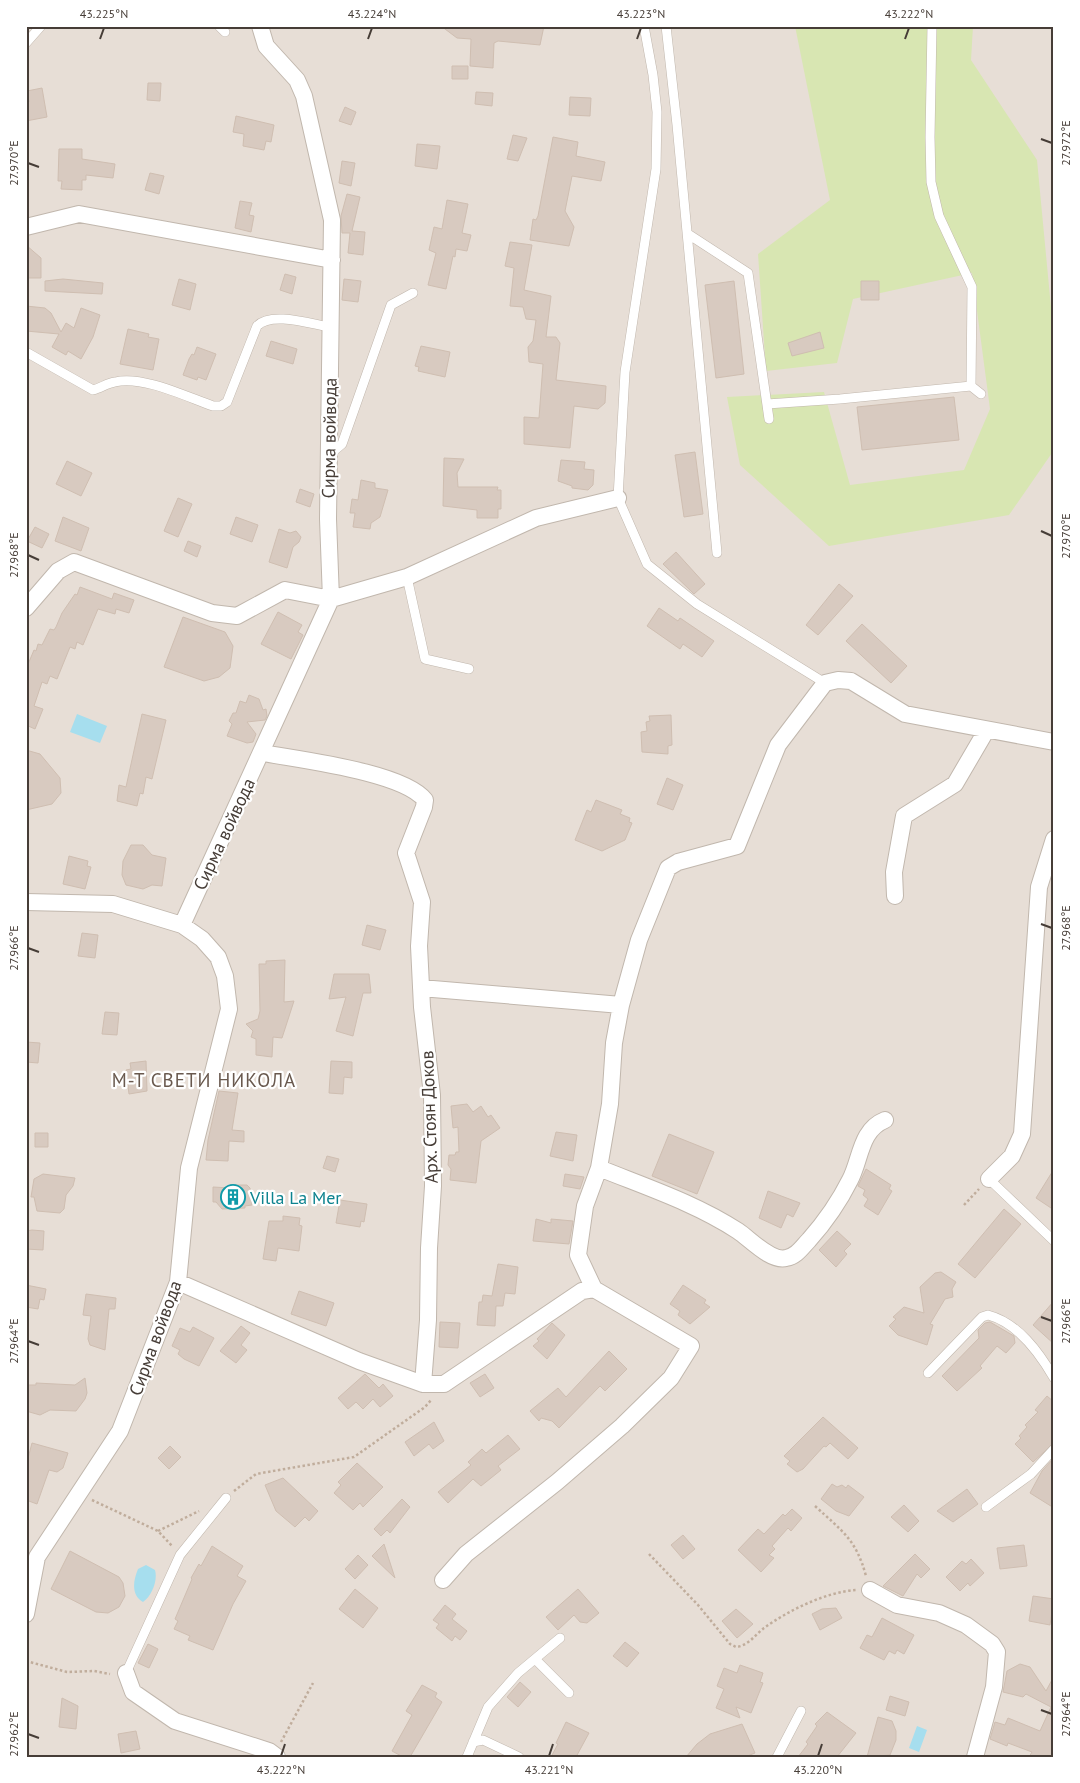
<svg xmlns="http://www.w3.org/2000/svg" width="1080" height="1783" font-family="'PT Sans',sans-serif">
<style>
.residential{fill:#e7ded6}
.green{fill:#d8e6b2}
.water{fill:#a6deee}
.building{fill:#d8cac0;stroke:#cfbeb1}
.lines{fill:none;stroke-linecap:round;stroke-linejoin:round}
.lane-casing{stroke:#c1b7ad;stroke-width:10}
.street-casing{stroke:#c1b7ad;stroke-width:18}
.path{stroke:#c0ad9c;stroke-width:2.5;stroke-dasharray:2.5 2.5;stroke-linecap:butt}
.lane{stroke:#fff;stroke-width:9}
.street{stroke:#fff;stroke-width:16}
.ticks{fill:none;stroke:#463d37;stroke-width:2}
.labels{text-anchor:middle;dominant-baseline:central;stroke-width:4.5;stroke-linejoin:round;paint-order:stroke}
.street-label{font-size:18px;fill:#463d37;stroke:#fff}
.culture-label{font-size:18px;fill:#0d838f;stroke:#fff;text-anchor:start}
.neighbourhood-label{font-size:19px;letter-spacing:1px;fill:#69594e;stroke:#fff}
.neatline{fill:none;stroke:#463d37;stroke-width:2}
.ticks-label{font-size:12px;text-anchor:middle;fill:#463d37}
</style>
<rect width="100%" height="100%" fill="#f3eee8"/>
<!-- residential -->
<path class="residential" d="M26,26H1054V1757H26Z"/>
<!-- green -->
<path class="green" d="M795,26H973L971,60L1037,160L1054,339V450L1009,515L829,546L740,465L727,397L824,392L850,485L964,470L990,409L972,273L853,299L837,363L766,371L758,254L830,200Z"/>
<!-- water -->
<path class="water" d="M77,714L107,726L100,743L70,732Z
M146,1565L155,1570C158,1580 152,1596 143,1602C131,1595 133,1581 138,1569Z
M917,1726L927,1730L919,1752L909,1748Z"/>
<!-- building -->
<path class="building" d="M441,26H544L540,45L498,41L494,43L493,68L470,66L471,39L457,38Z
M452,66H468V79H452Z
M148,83H161L160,101L147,100Z
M42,88L47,117L26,121V102H29L27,91Z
M476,92L493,93L492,106L475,104Z
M570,97L591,98L590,116L569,115Z
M345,107L356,112L351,125L339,121Z
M236,116L274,125L271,142L266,141L264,150L243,146L244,134L233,132Z
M513,135L527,138L518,161L507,159Z
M553,137L578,142L576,156L605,162L601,181L572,176L565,211L574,227L569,246L530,240L533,219L536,220L538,216Z
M417,144L440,146L437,169L415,166Z
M59,149H82V159L115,164L113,178L86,175V180H82V190L61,189L62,181H58Z
M342,161L355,163L351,186L339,183Z
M150,173L164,176L159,194L145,190Z
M347,194L360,197L352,231L365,232L363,255L348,253L350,233H342L341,216Z
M447,200L468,204L462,233L471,235L467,251L456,249L455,257L453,256L446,289L428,285L436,253L429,250L434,227L442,229Z
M240,201L252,203L249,215L254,216L251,232L235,228Z
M510,242L532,245L524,290L551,296L546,337H556L560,343L556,380L606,386L605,403L598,409L574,406L570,448L524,444V417L539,418L543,364L529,362L528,347L533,341L536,320L526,319L523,307L510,306L514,268L505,266Z
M26,245L41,258V278H26Z
M285,274L296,277L292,294L280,290Z
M63,279L103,283L102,294L45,291V281Z
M179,279L196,284L190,310L172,305Z
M344,279L361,281L358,302L342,300Z
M734,281L744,374L716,378L705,285Z
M861,281H879V300H861Z
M26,306L45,308L51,313L61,332L66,323L74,328L81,308L100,315L93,337L81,359L68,351L66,355L52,347L59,334L26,331Z
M128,329L149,334L148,337L159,339L153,370L120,364Z
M820,332L824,348L792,356L788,343Z
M271,341L297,349L293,364L266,356Z
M421,346L450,352L445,377L418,371L419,367L415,366Z
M197,347L216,354L206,380L198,377L197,380L183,375L189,359L192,354L194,355Z
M954,397L959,440L862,450L857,407Z
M695,452L703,514L684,517L675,455Z
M444,458L464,459L457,473L458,487H498L497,490H501V509H498V518H477V510L443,506Z
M561,460L585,462L584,469L594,470L593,485L588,490L572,488V486L558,481Z
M67,461L92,473L81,496L56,484Z
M361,480L375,483V488L388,490L380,517L371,523L370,529L353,527L355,513H350L352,499L358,500Z
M300,489L314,494L310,507L296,502Z
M178,498L192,504L178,537L164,531Z
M63,517L89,528L81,551L55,541Z
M236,517L258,525L252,542L230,534Z
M35,527L49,534L42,548L27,541Z
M279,529L290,533L296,531L301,537L299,542L293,547L287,568L269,562Z
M188,541L201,546L197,557L184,551Z
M676,552L705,584L694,594L663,564Z
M839,584L853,596L818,635L806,625Z
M80,587L112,599L114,593L134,600L129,613L116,609L115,614L98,609L83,645L77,642L75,649L70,647L57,679L50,676L47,684L42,682L34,706L43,709L35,729L26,725V669L34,650L36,651L38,644L42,645L50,629L54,630L56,627L62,613L75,594L77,595Z
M659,608L678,621L680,618L714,641L702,657L683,644L680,649L647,626Z
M278,612L302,625L298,632L303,635L291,659L261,644Z
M183,617L225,632L233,646L230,668L219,677L204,681L164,667Z
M862,624L907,666L891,683L846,641Z
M249,695L259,699L263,710L266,709L267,716L265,720L247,722L256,734L253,742L247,743L227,736L232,724L229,721L233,713H236L240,701L246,703Z
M142,714L166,720L152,779L146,777L143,794L140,793L137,806L117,801L119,785L126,787Z
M671,715L672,745L668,746V754L642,752L641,732L647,731L646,722L650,721L649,716Z
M26,750L40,754L60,778L61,793L52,804L26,810Z
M667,778L683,785L673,810L657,804Z
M596,800L622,810L620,814L630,818L629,822L632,823L625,840L602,851L575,840L587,810L591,812Z
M131,845H143L152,855L166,858L162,886L152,885L143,889L126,885L122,875L123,861Z
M69,856L88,861L87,866L91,867L85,889L63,884Z
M367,925L386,930L380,950L362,945Z
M82,933L98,935L95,958L78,956Z
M285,960L284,1002L294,1001L282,1038L273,1037L272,1057L256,1055V1039L251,1037L253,1031L246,1024L258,1019L260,1011L259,964H266V961Z
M334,974H369L371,993H363L353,1036L336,1031L346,997L329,999Z
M105,1012L119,1013L117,1035L102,1034Z
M26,1042L40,1043L38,1063L26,1062Z
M146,1061L147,1091L129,1094L126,1070L131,1069L130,1063Z
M331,1061L352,1062V1078L344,1077L343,1094L329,1093Z
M219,1091L238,1093L232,1130L244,1131V1142L229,1141L228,1161L206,1160L208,1140Z
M467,1104L473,1112L481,1106L488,1117L491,1115L500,1128L481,1141L476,1183L450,1180L451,1169L448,1165L449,1155H455L456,1152H459L458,1127L453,1128L451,1106Z
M556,1132L577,1135L573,1161L550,1156Z
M35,1133H48V1147H35Z
M669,1134L714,1152L697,1194L652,1176Z
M327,1156L339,1159L335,1172L323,1168Z
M866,1169L891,1185L889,1189L892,1191L878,1215L864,1206L868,1199L863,1195L865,1190L858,1186Z
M1054,1169V1210L1036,1198Z
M43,1174L75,1178L73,1186L66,1195L64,1209L60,1213L37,1211L34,1197H31L34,1179Z
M565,1174L584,1177L580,1189L563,1186Z
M230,1185H247L250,1188L252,1205L245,1206V1208L222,1209L216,1202H213V1187L230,1188Z
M768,1191L800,1203L793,1217L787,1214L781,1228L759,1218Z
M340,1200L367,1204L364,1222L361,1221L360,1227L336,1223Z
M1004,1209L1021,1224L975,1278L958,1264Z
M283,1216L300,1218L299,1225L302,1226L299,1251L278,1248L276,1261L263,1259L269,1221H283Z
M536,1219L551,1223V1219L573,1221L569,1244L533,1241Z
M32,1230L44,1231L43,1250L26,1249V1231Z
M837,1231L851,1244L844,1251L847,1254L836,1267L819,1250Z
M498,1264L518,1267L515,1294L505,1293L503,1306H496L495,1326L477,1325L479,1302H482L483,1295L492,1296Z
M941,1272L956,1282L952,1289L953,1297L945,1299L930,1324L933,1325L927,1345L898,1335L889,1326L896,1319L893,1317L904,1307L924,1313L920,1287L935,1273Z
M26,1285L46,1289L44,1300L40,1299L38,1309L26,1307Z
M683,1285L706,1300L704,1303L710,1307L690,1324L678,1315L680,1311L670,1304Z
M299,1291L334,1303L326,1326L291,1314Z
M86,1294L116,1298L115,1309H109L105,1350L90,1345L88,1339L91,1316L83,1315Z
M1054,1301V1344L1033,1325Z
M440,1322L460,1323L458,1348L439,1347Z
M990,1322L1014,1336L1015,1343L1006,1353L997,1346L980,1366L982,1368L957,1391L942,1376L979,1338L978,1330L985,1323Z
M552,1323L565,1335L547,1359L533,1346L539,1341L537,1339Z
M241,1326L250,1333L241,1345L247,1350L236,1363L220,1351Z
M193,1327L214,1338L199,1366L184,1359L178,1354L180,1350L172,1346L180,1328L190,1332Z
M609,1351L627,1369L605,1391L600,1386L559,1428L552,1421L541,1418L539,1421L530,1411L558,1388L566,1397Z
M365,1374L379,1388L383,1384L393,1396L380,1407L373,1399L363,1409L356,1402L348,1409L338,1398Z
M485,1374L494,1388L480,1397L470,1383Z
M85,1378L87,1393L85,1399L76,1411L50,1410L40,1415L26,1411V1385H36V1383L75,1385Z
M1047,1396L1054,1402V1443L1033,1462L1015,1444L1021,1438L1019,1436L1027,1427L1025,1425L1038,1412L1035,1410Z
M823,1417L858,1448L848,1459L830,1443L826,1447L824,1446L803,1469L797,1472L787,1464L790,1461L784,1456Z
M434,1422L444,1441L433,1449L429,1444L414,1456L405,1442Z
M508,1435L520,1449L498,1466L501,1470L481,1486L473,1479L448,1503L438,1492L471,1465L468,1462L482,1449L486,1453Z
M32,1443L68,1453L63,1468L57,1472L49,1470L37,1504L26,1500V1466Z
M170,1446L181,1457L169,1469L158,1458Z
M1054,1458V1508L1030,1493L1042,1471Z
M357,1463L383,1487L363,1507L360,1503L353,1510L334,1493L341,1485L338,1482Z
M283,1478L318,1511L309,1521L305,1517L295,1527L276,1511L265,1485Z
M832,1484L837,1487L842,1485L846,1488L848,1485L864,1497L849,1516L836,1511L821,1499Z
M967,1489L978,1504L953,1522L937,1511Z
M402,1499L410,1507L390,1533L387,1530L381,1536L374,1529Z
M904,1505L919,1521L908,1532L891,1517Z
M792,1509L802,1518L791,1531L788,1528L772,1546L775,1549L769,1555L774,1558L761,1572L738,1550L758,1529L764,1534L783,1514L785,1516Z
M683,1535L695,1549L683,1559L671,1545Z
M384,1544L395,1578L372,1556Z
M1024,1545L1027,1566L1000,1569L997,1548Z
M212,1546L243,1566L237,1576L246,1581L233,1604L213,1650L188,1640L190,1636L174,1629L178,1621L175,1619L192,1579L191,1578L199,1564L201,1566Z
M70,1551L119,1577L123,1583L125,1596L119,1607L108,1613L96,1612L51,1589Z
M915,1554L930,1569L921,1578L917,1574L903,1596L883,1586Z
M358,1555L368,1565L355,1579L345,1569Z
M971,1559L984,1573L970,1586L968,1583L960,1591L946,1577L962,1561L966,1564Z
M355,1589L378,1608L363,1628L339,1609Z
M578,1589L599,1613L587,1623L580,1622L574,1615L558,1630L546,1617Z
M1033,1596L1054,1599L1050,1625L1029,1621Z
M445,1605L456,1614L452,1619L467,1631L460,1640L455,1636L452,1641L436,1628L439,1624L433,1620Z
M836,1608L842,1618L820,1630L812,1614L822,1609Z
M736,1609L753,1624L737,1638L722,1621Z
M882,1618L914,1635L904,1654L897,1650L895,1654L889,1651L884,1660L860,1648L867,1635L872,1637Z
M625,1642L639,1653L627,1667L613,1656Z
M148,1644L158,1649L149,1668L138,1663Z
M1020,1664L1030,1667L1046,1691L1054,1676V1757H1029L1032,1752L1008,1743L1007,1746L990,1739L995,1722L1005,1725L1008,1718L1040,1731L1051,1707L1026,1694L1023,1697L1003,1692L1007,1671Z
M740,1665L763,1673L760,1682L763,1683L751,1713L736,1707L740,1718L716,1708L724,1689L717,1686L724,1668L737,1673Z
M520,1682L531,1692L518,1707L507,1697Z
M422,1685L437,1693L435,1697L442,1702L410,1757H403L392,1751L412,1715L406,1711Z
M890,1696L909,1702L905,1716L886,1710Z
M62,1698L78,1706L76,1729L59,1727Z
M827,1712L856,1733L837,1757H798L808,1744L806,1742L817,1726L815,1724Z
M878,1717L892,1721L896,1731V1740L890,1755L867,1757Z
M566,1722L589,1733L576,1757H551L558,1744L556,1743Z
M742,1724L755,1753L745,1757H686L697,1744L710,1734Z
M136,1731L140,1749L121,1753L118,1734Z"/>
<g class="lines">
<defs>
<path id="lane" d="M219,26L225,32
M644,26L653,75L657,112L656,169L625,372L618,498L647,564L697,604L825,683
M666,26L677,125L717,553
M932,26L930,137L931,182L939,216L972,287L971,386
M26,43L41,26
M688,234L748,273L769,419
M26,352L93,390C101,388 107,383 115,382C142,375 187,397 213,406H221L227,402L257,326C271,311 311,324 330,327
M767,404L840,399L971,386L981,394
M329,455L342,444L391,305L413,293
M407,577L425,659L469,669
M989,1179L1054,1241
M928,1373L982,1317L988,1315C1018,1323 1039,1352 1054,1378
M986,1507L1031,1474L1054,1449
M535,1659L569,1693
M126,1673L180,1555L226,1498
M473,1742L483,1740L519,1757
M467,1757L488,1707L518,1673L560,1638
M777,1757L801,1711"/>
<path id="street" d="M26,227L79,214L332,260
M26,608L58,571L74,562L212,613L237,616L285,590L331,599L407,577L536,518L618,498
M263,753C300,760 403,772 425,800L424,807L406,853L422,902L419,946L422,1007L432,1095L433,1186L429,1248L428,1320L423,1384
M895,896L894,872L904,816L955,784L986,731
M26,902L113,904L182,925
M421,988L621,1005
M885,1120C860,1130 861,1159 850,1180C839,1202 825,1222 809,1240C802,1247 797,1256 786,1258C771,1262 750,1239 738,1231C695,1203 646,1187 599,1168L610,1104L614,1043L621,1005L639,940L668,868L678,862L737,846L778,745L825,683L838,680L851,681L905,714L1054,742
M989,1179L1012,1156L1022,1134L1039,887L1054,839
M178,1282L359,1361L423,1384H444L582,1291L594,1289L691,1346L671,1378L622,1426L557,1482L466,1554L443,1580
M594,1289L578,1255L585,1206L599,1168
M870,1590L897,1605L939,1613L966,1625L992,1644L997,1652L994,1687L975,1757
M26,1614L37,1557L120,1431L178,1282L189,1168L229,1009L225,976L218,957L202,939L182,925L331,599L328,519L332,220L304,96L297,80L266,46L260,26
M126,1673L133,1692L175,1721L269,1751L277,1757"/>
</defs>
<!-- lane casing -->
<use href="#lane" class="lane-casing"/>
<!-- street casing -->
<use href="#street" class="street-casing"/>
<!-- path -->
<path class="path" d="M964,1205L979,1189
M234,1491L256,1474L354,1457L425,1407L432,1399
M92,1500L158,1531L173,1547
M815,1506C842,1531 856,1539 866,1576
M158,1531L199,1511
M649,1554L698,1605L730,1644L736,1647C748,1646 755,1635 764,1628C789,1610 826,1592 856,1590
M26,1661L67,1672L94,1671L110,1674
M281,1742L313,1683"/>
<!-- lane -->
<use href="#lane" class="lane"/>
<!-- street -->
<use href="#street" class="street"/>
</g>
<!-- ticks -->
<path class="ticks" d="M100,39L104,28M368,39L372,28M637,39L641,28M905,39L909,28M1041,139L1052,143M28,163L39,167M1041,531L1052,536M28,555L39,560M1041,924L1052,928M28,948L39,952M1041,1317L1052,1321M28,1341L39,1345M1041,1710L1052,1714M28,1734L39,1738M281,1756L285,1744M549,1756L553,1744M818,1756L822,1744"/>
<!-- icons -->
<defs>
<symbol id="building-ring" viewBox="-11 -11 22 22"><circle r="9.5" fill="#fff" stroke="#0f9aa8" stroke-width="1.5"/><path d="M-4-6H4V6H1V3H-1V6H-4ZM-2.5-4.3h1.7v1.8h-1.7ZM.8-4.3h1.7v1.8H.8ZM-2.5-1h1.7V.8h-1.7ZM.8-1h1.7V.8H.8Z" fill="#0f9aa8"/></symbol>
</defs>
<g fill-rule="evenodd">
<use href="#building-ring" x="219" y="1183" width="28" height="28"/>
</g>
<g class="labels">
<!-- street labels -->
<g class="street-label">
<text transform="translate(329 438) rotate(-89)">Сирма войвода</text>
<text transform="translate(224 834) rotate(-65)">Сирма войвода</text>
<text transform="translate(429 1117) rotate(-92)">Арх. Стоян Доков</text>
<text transform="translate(155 1338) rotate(-70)">Сирма войвода</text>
</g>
<!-- culture labels -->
<g class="culture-label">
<text x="250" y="1197">Villa La Mer</text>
</g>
<!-- neighbourhood labels -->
<g class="neighbourhood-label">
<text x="204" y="1080">М-Т СВЕТИ НИКОЛА</text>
</g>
</g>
<!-- border -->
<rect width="1080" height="1783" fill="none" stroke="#ffffff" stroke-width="55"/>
<rect x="28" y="28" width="1024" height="1728" class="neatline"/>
<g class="ticks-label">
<text x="104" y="18">43.225°N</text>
<text x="372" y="18">43.224°N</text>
<text x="641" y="18">43.223°N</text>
<text x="909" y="18">43.222°N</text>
<text transform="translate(1066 143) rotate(-90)" y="4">27.972°E</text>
<text transform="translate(14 163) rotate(-90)" y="4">27.970°E</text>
<text transform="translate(1066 536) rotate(-90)" y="4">27.970°E</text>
<text transform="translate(14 555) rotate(-90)" y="4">27.968°E</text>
<text transform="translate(1066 928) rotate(-90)" y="4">27.968°E</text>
<text transform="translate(14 948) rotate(-90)" y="4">27.966°E</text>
<text transform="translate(1066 1321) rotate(-90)" y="4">27.966°E</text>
<text transform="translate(14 1341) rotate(-90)" y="4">27.964°E</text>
<text transform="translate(1066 1714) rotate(-90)" y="4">27.964°E</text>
<text transform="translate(14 1734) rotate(-90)" y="4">27.962°E</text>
<text x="281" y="1774">43.222°N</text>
<text x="549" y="1774">43.221°N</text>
<text x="818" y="1774">43.220°N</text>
</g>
</svg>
